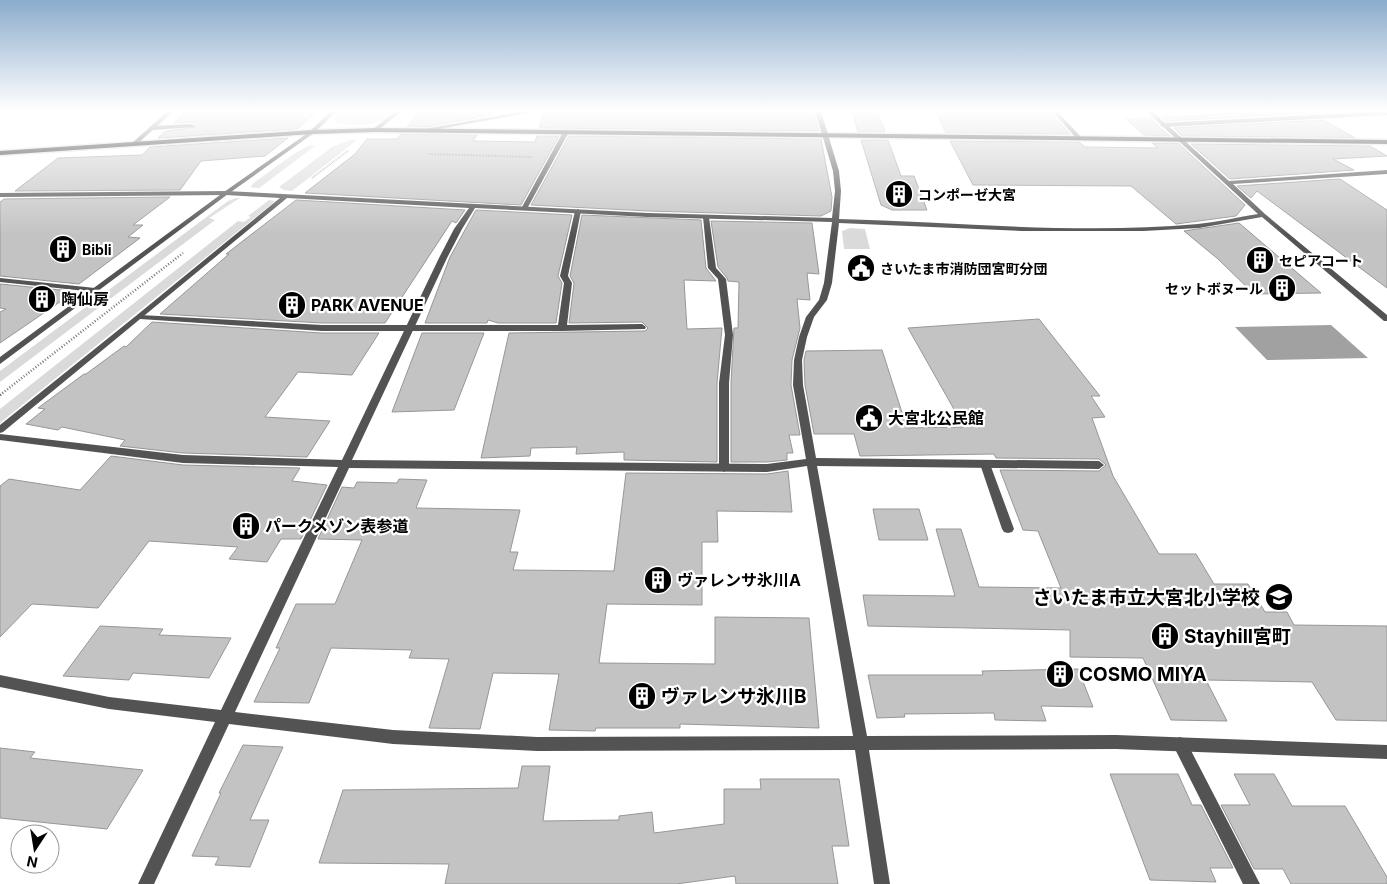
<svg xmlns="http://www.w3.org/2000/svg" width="1387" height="884" font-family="Inter,'Noto Sans JP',sans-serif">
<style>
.green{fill:#dadada}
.water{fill:#a1a1a1}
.building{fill:#c3c3c3;stroke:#979797}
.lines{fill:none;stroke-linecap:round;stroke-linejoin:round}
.primary-casing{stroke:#dbdbdb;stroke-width:3}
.path-far2{stroke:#757575;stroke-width:2;stroke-dasharray:0.5 1;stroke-linecap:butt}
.path-far1{stroke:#757575;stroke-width:2.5;stroke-dasharray:1 2;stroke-linecap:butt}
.path{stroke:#757575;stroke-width:3;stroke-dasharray:1 2.5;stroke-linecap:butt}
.service{fill:#535353;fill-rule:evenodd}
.minor{fill:#535353;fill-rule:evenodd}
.tertiary{fill:#535353;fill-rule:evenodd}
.primary{fill:#000;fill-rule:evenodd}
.labels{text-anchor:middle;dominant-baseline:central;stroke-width:4.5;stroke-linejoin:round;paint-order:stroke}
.far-poi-label{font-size:14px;font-weight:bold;fill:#000;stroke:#fff;text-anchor:start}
.poi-label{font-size:16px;font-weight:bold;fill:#000;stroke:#fff;text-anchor:start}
.near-poi-label{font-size:19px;font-weight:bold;fill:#000;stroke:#fff;text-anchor:start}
</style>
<rect width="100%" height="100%" fill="#fff"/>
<!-- green -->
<path class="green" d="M341,111H396C391,115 385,120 379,122C368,126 344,126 334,121Z
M353,139L357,140L292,191L284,190L279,187L332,147Z
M310,145L315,146L259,188L250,187L255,182L295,153Z
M236,198H240L209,218L215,220L0,382V371L228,201Z
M269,200L274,201L273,203L0,423V409L238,221L244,222L251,217L248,216Z
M850,228L865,229L870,249H844L842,231Z"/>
<!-- water -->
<path class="water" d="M1331,325L1368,358L1267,360L1235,327Z"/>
<!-- building -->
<path class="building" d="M185,111H318L297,129L158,138L166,131L196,127V124L192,122L174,123Z
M420,111H493L490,115L427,127H407Z
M544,111H813L819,131L539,128Z
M852,111H877L885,132H858Z
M935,111H1049L1070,134L946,133Z
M1288,111H1307L1310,113L1166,121L1162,117Z
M1151,118L1159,127L1170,136L1144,135L1126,119Z
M1323,120L1355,138L1182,136L1174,128Z
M401,134L477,135L473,141L535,142L537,136H559L521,205L305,193L355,154L367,139H397Z
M569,136L821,139L832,197L831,211L821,216L648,211L531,205Z
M288,138L265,156L201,161L180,190L15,191L58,158L142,155L150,147Z
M861,140H888L901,176H914L927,210H892L881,205Z
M950,141L1079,142L1085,147L1158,148L1152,143H1178L1245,205L1236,216L1176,224L1131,186L973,185Z
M1191,144L1370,146L1387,156L1333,159L1354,170L1230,179Z
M1340,179L1387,210V288L1257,191L1251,198L1237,186Z
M170,197L133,225H143L128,237L140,238L79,284L0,276V202L4,199Z
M296,200L465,210L456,223L452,221L385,323H322L160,314L229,254H226Z
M476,210L572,215L558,276L562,283L556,323H498L488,320L487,323H425L450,257Z
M582,215L701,220L706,268L716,281L684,280L687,329L722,328L717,383V462L624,460V452L576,454L577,447L531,448L530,456L481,458L509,333L645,331L648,328L642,322L569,323L574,283L570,276Z
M711,221L812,223L819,274L807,273L810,300L797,299L800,328L792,360L791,385L800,435H789L793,453H787V460L767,462H731V383L734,328H738L739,282L728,281L727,278L718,267Z
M1239,223L1321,293L1254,294L1218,259L1184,231Z
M0,284L71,291L66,295H70L0,343V312L6,309L0,308Z
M1039,319L1100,396H1091L1105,417L1092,418L1113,476L1159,554H1196L1214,584H1248L1265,612H1287L1294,625L1387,626V721L1336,720L1312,682L1206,680L1227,721L1171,720L1143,658L1070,657V630L868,626L863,595L955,596L936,529H961L979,587L1061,588L1038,531L1023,530L1000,470L1099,471L1106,465L1099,459L996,458L994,454L860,456L854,434H814L805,385L804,360L806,351L882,350L907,428L964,427L908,328Z
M152,322L322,333H379L352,375L298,372L265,417L330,421L307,457L183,453L120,446L125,440L62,427L58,430L26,424L45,409L38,408L84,374H86L124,346L126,347Z
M422,333H484L454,410L392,412Z
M111,456L183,465L300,468L292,481L327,485L301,539H281L267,562L229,559L238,547L149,541L98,608L32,604L0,637V486L9,479L80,490Z
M788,471L792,512L717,511L718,542H702V605L607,604L599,663L715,664V617L809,618L819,728L680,724V728H596L595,731L549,730L559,674L493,673L480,729L429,728L449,659L409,658L412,650L331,648L309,703L254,702L280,648H276L296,604H335L362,540L318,539L342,487L354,488L357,482L397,483L399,479L427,480L416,508L520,510L510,552H518L513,570L614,571L626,473L767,474Z
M873,509H919L928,540H879Z
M100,626L163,629L159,635L231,638L209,678L133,673L129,680L63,676Z
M1078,669L1093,707L1041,706L1046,721L995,720L994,713L904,714L905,717L877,718L868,675H983L982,671Z
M243,745L283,747L250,820H269L250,867L215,865L219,857L192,856L221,793H219Z
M0,748L35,752L30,758L143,770L107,829L0,818Z
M522,766H550L543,821L619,820V816L652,812L654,833L724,824V789H761L760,779H839L849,846H832L838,884H736L735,876L676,884H445L449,864L319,863L343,790L518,788Z
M1110,774H1178L1192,805H1201L1233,868H1210L1216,882L1150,880Z
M1234,774H1274L1292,806H1345L1387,877V884H1291L1283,869H1254L1221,805H1250Z"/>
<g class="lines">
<defs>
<path id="primary" d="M375,128L1387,140V144L375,132L312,134L0,155V151L312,130Z"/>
</defs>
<!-- primary casing -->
<use href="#primary" class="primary-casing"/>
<!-- path-far2 -->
<path class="path-far2" d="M428,154L532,157
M312,178L349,150"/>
<!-- path-far1 -->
<path class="path-far1" d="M0,395L183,253"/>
<!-- path -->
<path class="path" d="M0,395L2,393"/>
<!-- service -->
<path class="service" d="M1052,111H1057L1080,136V138H1076Z
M1387,111V115L1163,127L1160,125L1163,123Z
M192,124L195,126L194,127L152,130L149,128L152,126Z
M566,130L569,132L528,207L523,208L522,207L563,132Z
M578,209L581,211L568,276L572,283L567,325L642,324L646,327L645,329L562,331H322L140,319L136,317L140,315L322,325H558L564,283L560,276L575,211Z
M706,215L709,217L716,268L726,279L733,335L729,383V468L724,472L719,468V383L725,335L718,279L708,268L703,217Z
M985,460L990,464L1014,529L1012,532L1008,533L1004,532L1002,529L980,464Z
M1180,737L1185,739L1260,884H1243L1175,749L1173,744L1175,739Z"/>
<!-- minor -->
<path class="minor" d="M168,111H174L136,145H132V143Z
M331,111H337L314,133H310V131Z
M396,111H402L377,131H373V129Z
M525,111H539L422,132L419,130Z
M815,111H821L839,171L841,191L839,219C958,222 1079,235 1198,224C1218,222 1238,217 1258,214L1146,111H1152L1229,181L1387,170V174L1233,184L1265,214L1387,315V321H1384L1262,217L1199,228L1143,231H1022L839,223L832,283L827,300L814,317L807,337L802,360L803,385L816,458L1099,461L1104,465L1099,469L817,466L867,736L1116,735L1387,745V759L1116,749L869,750L890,884H874L855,750L537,751L393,744L229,724L154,884H138L215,722L109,709L0,687V675L109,697L221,710L338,467L183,463L0,440V434L183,455L342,460L439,258L454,229L469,208L287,198L3,432L0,433V425L137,315L280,198L226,195L0,197V193L226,191L648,213L832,218L835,191L833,171ZM475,208L648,217L832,222L824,283L819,300L806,317L799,337L794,360L793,385L806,459L767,464L352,460L447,258L462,229ZM807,466L853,736L537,737L393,730L235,712L349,468L767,472Z
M0,278L95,288L99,290L95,292L0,282Z"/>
<!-- tertiary -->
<path class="tertiary" d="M312,130L314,131V133L228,194L0,364V357L224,192Z"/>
<!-- primary -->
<use href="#primary" class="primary"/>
</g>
<!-- sky -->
<linearGradient id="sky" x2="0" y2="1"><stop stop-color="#8baccc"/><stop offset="0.47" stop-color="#fff"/><stop offset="1" stop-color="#fff" stop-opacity="0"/></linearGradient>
<rect width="1387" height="235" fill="url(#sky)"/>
<!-- icons -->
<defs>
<symbol id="building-disc" viewBox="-11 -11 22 22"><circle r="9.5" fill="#000" stroke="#fff"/><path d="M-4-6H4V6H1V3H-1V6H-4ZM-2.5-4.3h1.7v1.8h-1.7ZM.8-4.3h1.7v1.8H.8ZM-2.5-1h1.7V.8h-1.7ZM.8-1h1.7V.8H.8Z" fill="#fff"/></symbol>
<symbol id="civic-disc" viewBox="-11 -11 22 22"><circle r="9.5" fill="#000" stroke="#fff"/><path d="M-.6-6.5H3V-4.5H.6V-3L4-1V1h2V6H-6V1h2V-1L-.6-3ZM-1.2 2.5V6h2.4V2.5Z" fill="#fff"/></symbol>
<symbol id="school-disc" viewBox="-11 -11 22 22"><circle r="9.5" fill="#000" stroke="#fff"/><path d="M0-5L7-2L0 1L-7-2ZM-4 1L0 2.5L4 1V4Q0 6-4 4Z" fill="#fff"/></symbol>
</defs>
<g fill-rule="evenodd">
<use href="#building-disc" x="883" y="178" width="32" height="32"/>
<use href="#building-disc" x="47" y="233" width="32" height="32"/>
<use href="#building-disc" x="1244" y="244" width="32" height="32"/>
<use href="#civic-disc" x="845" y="252" width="32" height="32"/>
<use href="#building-disc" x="1266" y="272" width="32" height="32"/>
<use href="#building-disc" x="26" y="283" width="32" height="32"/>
<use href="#building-disc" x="276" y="289" width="32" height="32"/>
<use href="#civic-disc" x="853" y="402" width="32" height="32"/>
<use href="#building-disc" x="230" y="510" width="32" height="32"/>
<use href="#building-disc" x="642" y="564" width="32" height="32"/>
<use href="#school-disc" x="1263" y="581" width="32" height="32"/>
<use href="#building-disc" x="1149" y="620" width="32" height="32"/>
<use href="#building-disc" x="1044" y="658" width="32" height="32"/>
<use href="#building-disc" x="626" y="680" width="32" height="32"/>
</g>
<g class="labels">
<!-- far-poi labels -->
<g class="far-poi-label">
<text x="918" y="194">コンポーゼ大宮</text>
<text x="82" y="249">Bibli</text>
<text x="1279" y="260">セピアコート</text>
<text x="880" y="268">さいたま市消防団宮町分団</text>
<text x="1263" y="288" text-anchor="end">セットボヌール</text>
</g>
<!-- poi labels -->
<g class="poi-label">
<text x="61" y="299">陶仙房</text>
<text x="311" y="305">PARK AVENUE</text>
<text x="888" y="418">大宮北公民館</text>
<text x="265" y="526">パークメゾン表参道</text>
<text x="677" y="580">ヴァレンサ氷川A</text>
</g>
<!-- near-poi labels -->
<g class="near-poi-label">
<text x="1260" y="597" text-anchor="end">さいたま市立大宮北小学校</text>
<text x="1184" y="636">Stayhill宮町</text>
<text x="1079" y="674">COSMO MIYA</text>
<text x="661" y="696">ヴァレンサ氷川B</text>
</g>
</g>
<!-- north arrow -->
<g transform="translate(35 849) rotate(192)"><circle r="24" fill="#ffffff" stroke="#999999"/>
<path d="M0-4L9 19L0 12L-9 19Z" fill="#000000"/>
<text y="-8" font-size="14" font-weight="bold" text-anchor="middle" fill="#000000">N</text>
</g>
</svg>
